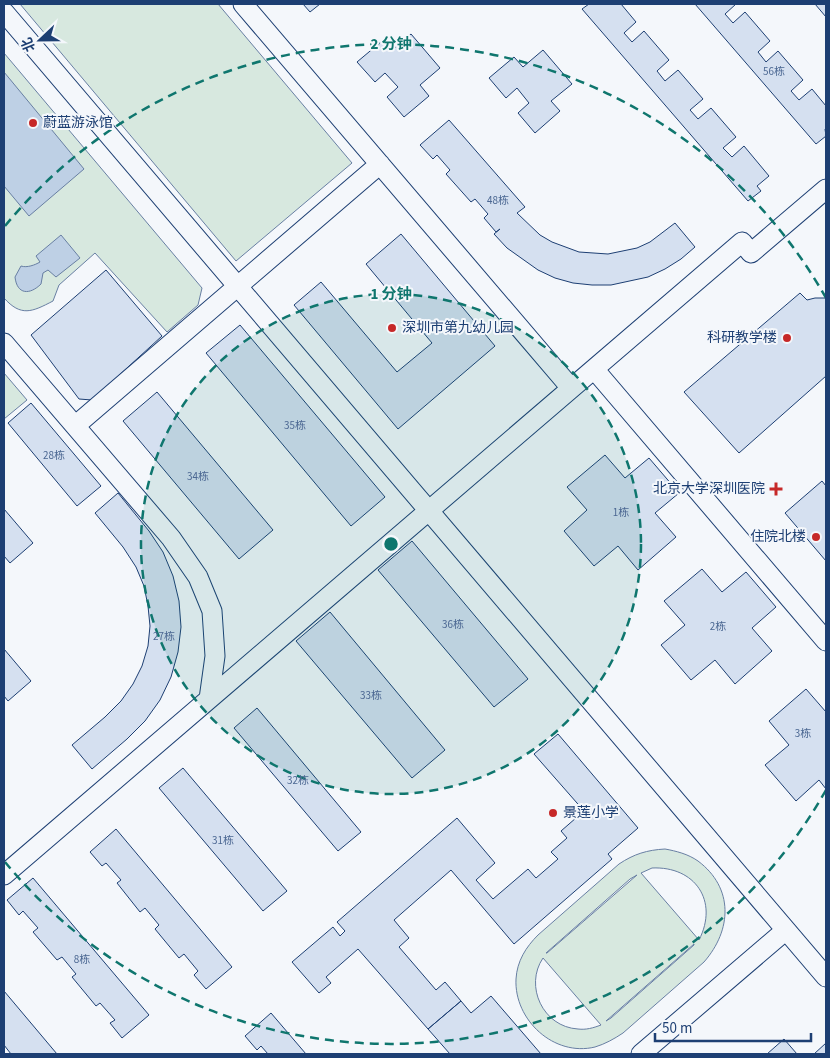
<svg xmlns="http://www.w3.org/2000/svg" width="830" height="1058" font-family="'Source Sans 3','Noto Sans SC',sans-serif">
<style>
.green{fill:#d7e8df;stroke:#687fa3;fill-rule:evenodd}
.water{fill:#bed0e5;stroke:#687fa3}
.building{fill:#d5e0f0;stroke:#1d3f73}
.lines{fill:none;stroke-linecap:round;stroke-linejoin:round}
.minor-casing{stroke:#1d3f73;stroke-width:21}
.minor{stroke:#f4f7fb;stroke-width:19}
.ring{fill:none;stroke:#0f766e;stroke-width:2.5;stroke-dasharray:9 6}
.poi-dot{fill:#c62828;stroke:#f4f7fb;stroke-width:2}
.labels{text-anchor:middle;dominant-baseline:central;stroke-width:4;stroke-linejoin:round;paint-order:stroke}
.number-label{font-size:11px;fill:#4b6792}
.poi-label{font-size:14px;fill:#1d3f73;stroke:#f4f7fb;text-anchor:start}
.centre{fill:#0f766e;stroke:#f4f7fb;stroke-width:2.5}
.ring-label{font-size:15px;text-anchor:middle;font-weight:bold;fill:#0f766e;stroke:#f4f7fb;stroke-width:4;stroke-linejoin:round;paint-order:stroke}
</style>
<rect width="100%" height="100%" fill="#f4f7fb"/>
<!-- green -->
<path class="green" d="M20,4H218L352,163L236,261Z
M4,53L202,288L198,305L167,332L95,253L59,285L53,301C32,312 21,317 4,298Z
M4,373L27,400L4,419Z
M665,849C676,851 688,854 698,861C734,888 732,930 704,962L623,1033C614,1039 605,1044 595,1047C554,1057 514,1020 516,979C517,961 526,947 538,935L619,864C634,854 647,850 665,849ZM652,868C695,866 719,901 699,940L641,873ZM637,875L547,953H546L630,879ZM694,945L611,1018L606,1021L694,944ZM543,958L601,1025C593,1028 586,1030 578,1029C543,1027 524,986 543,958Z"/>
<!-- water -->
<path class="water" d="M4,72L84,169L29,216L4,186Z
M61,235L80,258L56,277L48,270L43,273L41,284C30,295 17,295 15,277L21,266C27,268 35,265 40,262L36,256Z"/>
<!-- building -->
<path class="building" d="M303,4H320L310,12Z
M589,4H621L636,22L624,33L632,42L644,31L669,60L657,71L665,81L678,70L703,99L690,110L698,119L711,108L736,137L723,148L732,157L744,146L769,176L757,186L761,191L748,201L582,9Z
M695,4H736L725,14L733,23L745,12L770,41L758,52L766,62L778,51L803,80L791,91L799,100L812,89L826,106V128L825,129L826,136L816,144Z
M815,4H826V17Z
M411,34L440,68L420,85L429,96L404,117L387,97L398,87L385,73L375,82L357,62L382,41L391,51Z
M543,50L572,84L551,101L560,111L535,133L518,113L529,103L517,88L506,98L489,78L514,57L523,67Z
M449,120L525,207L517,213L540,235L552,242L579,252L608,254L637,248L650,242L675,223L695,247L681,259L665,269L648,277L611,285H592L573,283L555,278L538,270L507,248L494,234L500,229L496,232L484,218L488,214L475,199L471,202L446,174L450,170L437,155L433,159L420,145Z
M401,234L495,346L398,429L294,305L321,282L397,372L432,343L366,264Z
M106,270L162,336L92,400L79,399L31,335Z
M800,293L807,300L815,298H826V376L739,453L684,392Z
M240,325L385,497L351,526L206,353Z
M157,392L273,530L239,559L123,421Z
M31,403L101,486L77,506L8,423Z
M605,455L625,478L649,458L679,493L655,513L676,537L638,570L618,546L594,566L564,531L587,510L567,487Z
M822,481L826,486V561L785,513Z
M118,493L149,531L163,552L173,576L179,601L181,627L178,652L171,677L160,700L145,721L127,739L92,769L72,745L105,717L121,701L133,684L142,666L148,646L150,626L148,606L144,586L136,567L123,547L95,513Z
M4,509L33,543L10,563L4,556Z
M412,541L528,679L494,707L378,570Z
M702,569L722,592L746,572L776,607L752,628L772,651L735,684L715,660L691,680L661,645L685,625L664,601Z
M330,612L445,750L412,778L296,641Z
M4,649L31,681L8,701L4,696Z
M806,689L826,712V789L819,780L796,801L765,765L789,745L769,721Z
M257,708L361,832L338,851L234,728Z
M558,734L638,828L608,854L612,859L514,944L451,870L394,920L409,938L399,947L436,990L445,982L461,1001L428,1029L358,949L326,977L331,983L319,993L292,962L333,927L340,936L345,931L337,922L457,818L495,863L476,880L493,899L528,869L536,878L558,859L551,852L567,838L561,831L584,811L534,754Z
M183,768L287,891L263,911L159,788Z
M116,829L232,967L206,989L194,975L198,971L184,954L179,958L155,929L159,925L145,908L140,912L117,883L121,880L106,863L102,866L90,852Z
M33,878L149,1015L122,1038L110,1023L115,1020L100,1003L96,1006L72,977L76,974L62,957L57,960L33,932L38,928L23,911L19,915L7,900Z
M4,991L57,1054H11L4,1045Z
M491,996L541,1054H450L428,1029L461,1001L471,1013Z
M271,1013L306,1054H268L261,1046L257,1050L245,1036Z
M784,1039L797,1054H767Z
M826,1043V1054H814Z"/>
<g class="lines">
<defs>
<path id="minor" d="M243,4L571,388
M4,12L826,977
M4,343L171,538L198,577L212,611L215,656L209,699
M594,369L826,641
M75,426L380,164
M4,875L742,242L751,253L826,189
M641,1054L786,930"/>
</defs>
<!-- minor casing -->
<use href="#minor" class="minor-casing"/>
<!-- minor -->
<use href="#minor" class="minor"/>
</g>
<!-- distance rings -->
<circle cx="391" cy="544" r="250" fill="#0f766e" fill-opacity=".12"/>
<g class="ring">
<circle cx="391" cy="544" r="250"/>
<path d="M826 790A500 500 0 0 1 5 862M5 226A500 500 0 0 1 826 298"/>
</g>
<!-- markers -->
<g class="poi-dot">
<circle cx="33" cy="123" r="5"/>
<circle cx="392" cy="328" r="5"/>
<circle cx="787" cy="338" r="5"/>
<path d="M773.5 481.5h5v5h5v5h-5v5h-5v-5h-5v-5h5z"/>
<circle cx="816" cy="537" r="5"/>
<circle cx="553" cy="813" r="5"/>
</g>
<g class="labels">
<!-- number labels -->
<g class="number-label">
<text x="774" y="71">56栋</text>
<text x="498" y="200">48栋</text>
<text x="295" y="425">35栋</text>
<text x="54" y="455">28栋</text>
<text x="198" y="476">34栋</text>
<text x="621" y="512">1栋</text>
<text x="453" y="624">36栋</text>
<text x="718" y="626">2栋</text>
<text x="164" y="636">27栋</text>
<text x="371" y="695">33栋</text>
<text x="803" y="733">3栋</text>
<text x="298" y="780">32栋</text>
<text x="223" y="840">31栋</text>
<text x="82" y="959">8栋</text>
</g>
<!-- poi labels -->
<g class="poi-label">
<text x="43" y="123">蔚蓝游泳馆</text>
<text x="402" y="328">深圳市第九幼儿园</text>
<text x="777" y="338" text-anchor="end">科研教学楼</text>
<text x="765" y="489" text-anchor="end">北京大学深圳医院</text>
<text x="806" y="537" text-anchor="end">住院北楼</text>
<text x="563" y="813">景莲小学</text>
</g>
</g>
<circle cx="391" cy="544" r="8" class="centre"/>
<g class="ring-label">
<text x="391" y="49">2 分钟</text>
<text x="391" y="299">1 分钟</text>
</g>
<!-- border -->
<rect width="830" height="1058" fill="none" stroke="#1d3f73" stroke-width="10"/>
<!-- north arrow -->
<g transform="translate(40 40) rotate(248)" stroke="#f4f7fb" stroke-width="4" paint-order="stroke">
<path d="M0-4L9 19L0 12L-9 19Z" fill="#1d3f73"/>
<text y="-8" font-size="14" font-weight="bold" text-anchor="middle" fill="#1d3f73">北</text>
</g>
<!-- scale -->
<path d="M655 1033v8h156v-8" fill="none" stroke="#1d3f73" stroke-width="2.5"/>
<text x="662" y="1033" font-size="15" fill="#1d3f73" stroke="#f4f7fb" stroke-width="4" paint-order="stroke">50 m</text>
</svg>
